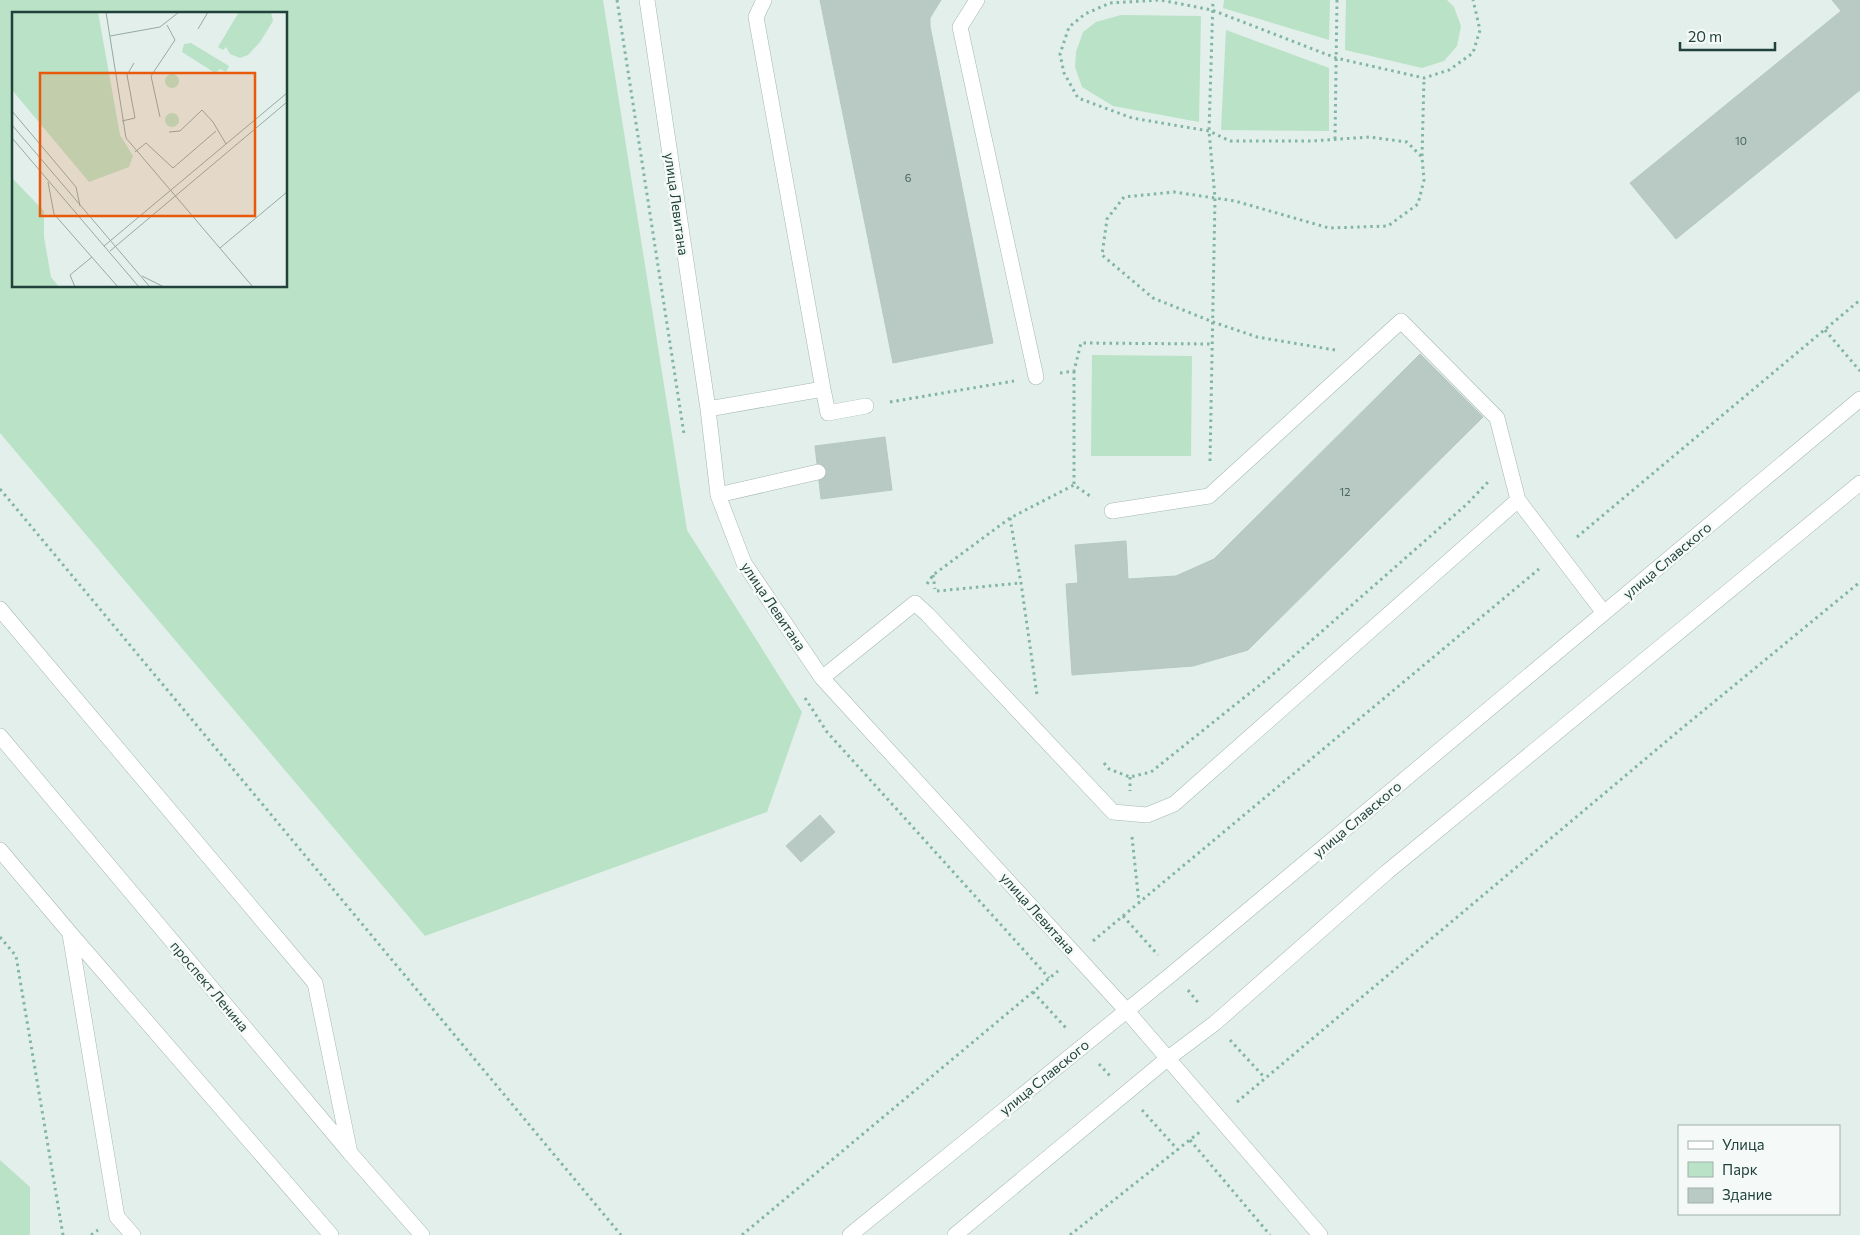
<svg xmlns="http://www.w3.org/2000/svg" width="1860" height="1235" font-family="Commissioner,sans-serif">
<style>
.green{fill:#bae2c7;fill-rule:evenodd}
.building{fill:#b8cac3;stroke:#b5c9c2}
.lines{fill:none;stroke-linecap:round;stroke-linejoin:round}
.minor-casing{stroke:#a5b8b2;stroke-width:16}
.path{stroke:#81b5a7;stroke-width:3;stroke-dasharray:2.5 4;stroke-linecap:butt}
.minor{stroke:#fff;stroke-width:15}
.labels{text-anchor:middle;dominant-baseline:central;stroke-width:5;stroke-linejoin:round;paint-order:stroke}
.number-label{font-size:11px;fill:#47645d}
.street-label{font-size:14px;fill:#21423b;stroke:#f5faf8}
.inset-road{fill:none;stroke:#95aaa4;stroke-width:1}
.view{fill:#e8590c;fill-opacity:0.15;stroke:#e8590c;stroke-width:2.5}
.inset-edge{fill:none;stroke:#21423b;stroke-width:2.5}
</style>
<rect width="100%" height="100%" fill="#e3efea"/>
<!-- green -->
<path class="green" d="M0,0H603L687,530L802,712L767,812L425,936L0,433ZM14,14H286V286H14Z
M1224,0H1330L1329,40L1223,8Z
M1346,0H1447L1454,7L1461,26L1457,46L1444,61L1422,68L1345,50Z
M1121,15L1201,16L1199,122L1113,106L1082,87L1075,67L1076,52L1083,32L1096,22Z
M1226,30L1329,68V131L1221,130Z
M1092,355L1192,356L1191,456H1091Z
M0,1160L30,1187V1235H0Z"/>
<!-- building -->
<path class="building" d="M820,0H941L930,18V26L993,343L893,363Z
M1832,0H1860V90L1676,239L1630,183L1841,11Z
M1420,354L1483,417L1248,650L1193,666L1072,675L1066,584L1078,583L1075,545L1126,541L1128,579L1176,576L1214,559Z
M885,437L892,490L821,499L815,446Z
M820,815L835,832L801,862L786,846Z"/>
<g class="lines">
<defs>
<path id="minor" d="M647,0L708,409L718,495L744,563L822,678L1126,1010L1320,1235
M977,0L960,27L1036,377
M823,389L828,413L866,406
M708,409L823,389L756,17L764,0
M718,495L818,472
M1112,511L1209,496L1401,321L1497,418L1518,500L1604,613
M0,609L315,983L350,1153
M822,678L915,603L928,615L1113,812L1147,815L1174,804L1518,500
M0,736L350,1153L422,1235
M0,850L70,933L331,1235
M70,934L117,1217L133,1235
M850,1235L1173,973L1860,399
M955,1235L1167,1059L1215,1023L1387,872L1860,483"/>
</defs>
<!-- minor casing -->
<use href="#minor" class="minor-casing"/>
<!-- path -->
<path class="path" d="M617,0L684,434
M1335,139L1337,0
M1422,156L1424,78
M1825,330L1860,371
M1335,350L1257,337L1213,322L1153,298L1102,255L1107,219L1124,197L1174,192L1235,201L1329,228L1388,226L1418,204L1424,180L1422,157L1407,142L1369,137L1312,141H1230L1209,131L1132,118L1078,98L1064,73L1060,54L1069,27L1085,14L1110,3L1160,0L1212,10L1336,58L1424,78L1449,70L1473,53L1480,30L1473,0
M1074,371V485
M1060,373L1074,371L1081,343L1212,344
M890,402L1014,381
M1210,461L1215,198L1209,131L1213,0
M0,489L621,1235
M1010,518L1021,583L1037,695
M1577,537L1860,300
M933,575L935,589
M927,584L933,575L1010,518L1074,485L1093,498
M937,591L1021,583
M805,698L827,732L1049,978
M1104,763L1109,769L1130,777L1151,772L1271,676L1467,504L1488,482
M1130,777V791
M1132,837L1139,903
M1123,916L1158,955
M0,937L16,956L63,1235
M1093,941L1539,569
M1188,990L1200,1005
M1033,992L1066,1028
M1230,1040L1265,1078
M1099,1064L1110,1076
M1237,1102L1681,729L1860,582
M1142,1110L1178,1150
M1190,1140L1270,1235
M91,1235L98,1230
M742,1235L1058,971
M1070,1235L1201,1131"/>
<!-- minor -->
<use href="#minor" class="minor"/>
</g>
<g class="labels">
<!-- number labels -->
<g class="number-label">
<text x="1741" y="140">10</text>
<text x="908" y="177">6</text>
<text x="1345" y="491">12</text>
</g>
<!-- street labels -->
<g class="street-label">
<text transform="translate(677 204) rotate(82)">улица Левитана</text>
<text transform="translate(1667 560) rotate(-40)">улица Славского</text>
<text transform="translate(774 606) rotate(56)">улица Левитана</text>
<text transform="translate(1357 819) rotate(-40)">улица Славского</text>
<text transform="translate(1038 913) rotate(48)">улица Левитана</text>
<text transform="translate(210 986) rotate(50)">проспект Ленина</text>
<text transform="translate(1044 1077) rotate(-39)">улица Славского</text>
</g>
</g>
<!-- overview -->
<g transform="translate(12 12)">
<rect width="275" height="275" fill="#e3efea"/>
<path d="M0,0H86L108,123L121,144L117,155L77,170L0,78ZM227,0H259L261,9L248,30L236,43L228,46L218,42L214,35L211,38L206,35ZM179,31L217,54L214,60L208,57L203,61L170,40L172,32ZM153 69a7 7 0 1 1 14 0a7 7 0 1 1-14 0ZM153 108a7 7 0 1 1 14 0a7 7 0 1 1-14 0ZM0,166L32,199V225L39,265L47,275H0Z" fill="#bae2c7"/>
<path class="inset-road" d="M94,0L114,126L241,275M186,17L196,0M98,24L148,15L167,0M0,99L64,175L68,194M148,105L139,64L163,28L155,13M110,109L123,106L115,63L122,51M0,113L138,275M157,120L168,119L190,98L201,110L214,132M0,126L127,275M123,140L134,131L161,156L204,119M36,170L42,202L106,275M92,234L275,81M208,236L275,180M98,239L275,90M130,264L152,275M63,275L58,263L80,245"/>
<path class="view" d="M28,61H243V204H28Z"/>
<rect width="275" height="275" class="inset-edge"/>
</g>
<!-- legend -->
<rect x="1678" y="1125" width="162" height="90" fill="#f5faf8" stroke="#a0b0ac"/>
<rect x="1688" y="1141" width="25" height="8" fill="#ffffff" stroke="#a0b0ac"/>
<text x="1722" y="1150" font-size="15" fill="#21423b">Улица</text>
<rect x="1688" y="1162" width="25" height="15" fill="#bae2c7" stroke="#a0b0ac"/>
<text x="1722" y="1175" font-size="15" fill="#21423b">Парк</text>
<rect x="1688" y="1188" width="25" height="15" fill="#b8cac3" stroke="#a0b0ac"/>
<text x="1722" y="1200" font-size="15" fill="#21423b">Здание</text>
<!-- scale -->
<path d="M1680 42v8h95v-8" fill="none" stroke="#21423b" stroke-width="2.5"/>
<text x="1688" y="42" font-size="15" fill="#21423b" stroke="#f5faf8" stroke-width="4" paint-order="stroke">20 m</text>
</svg>
